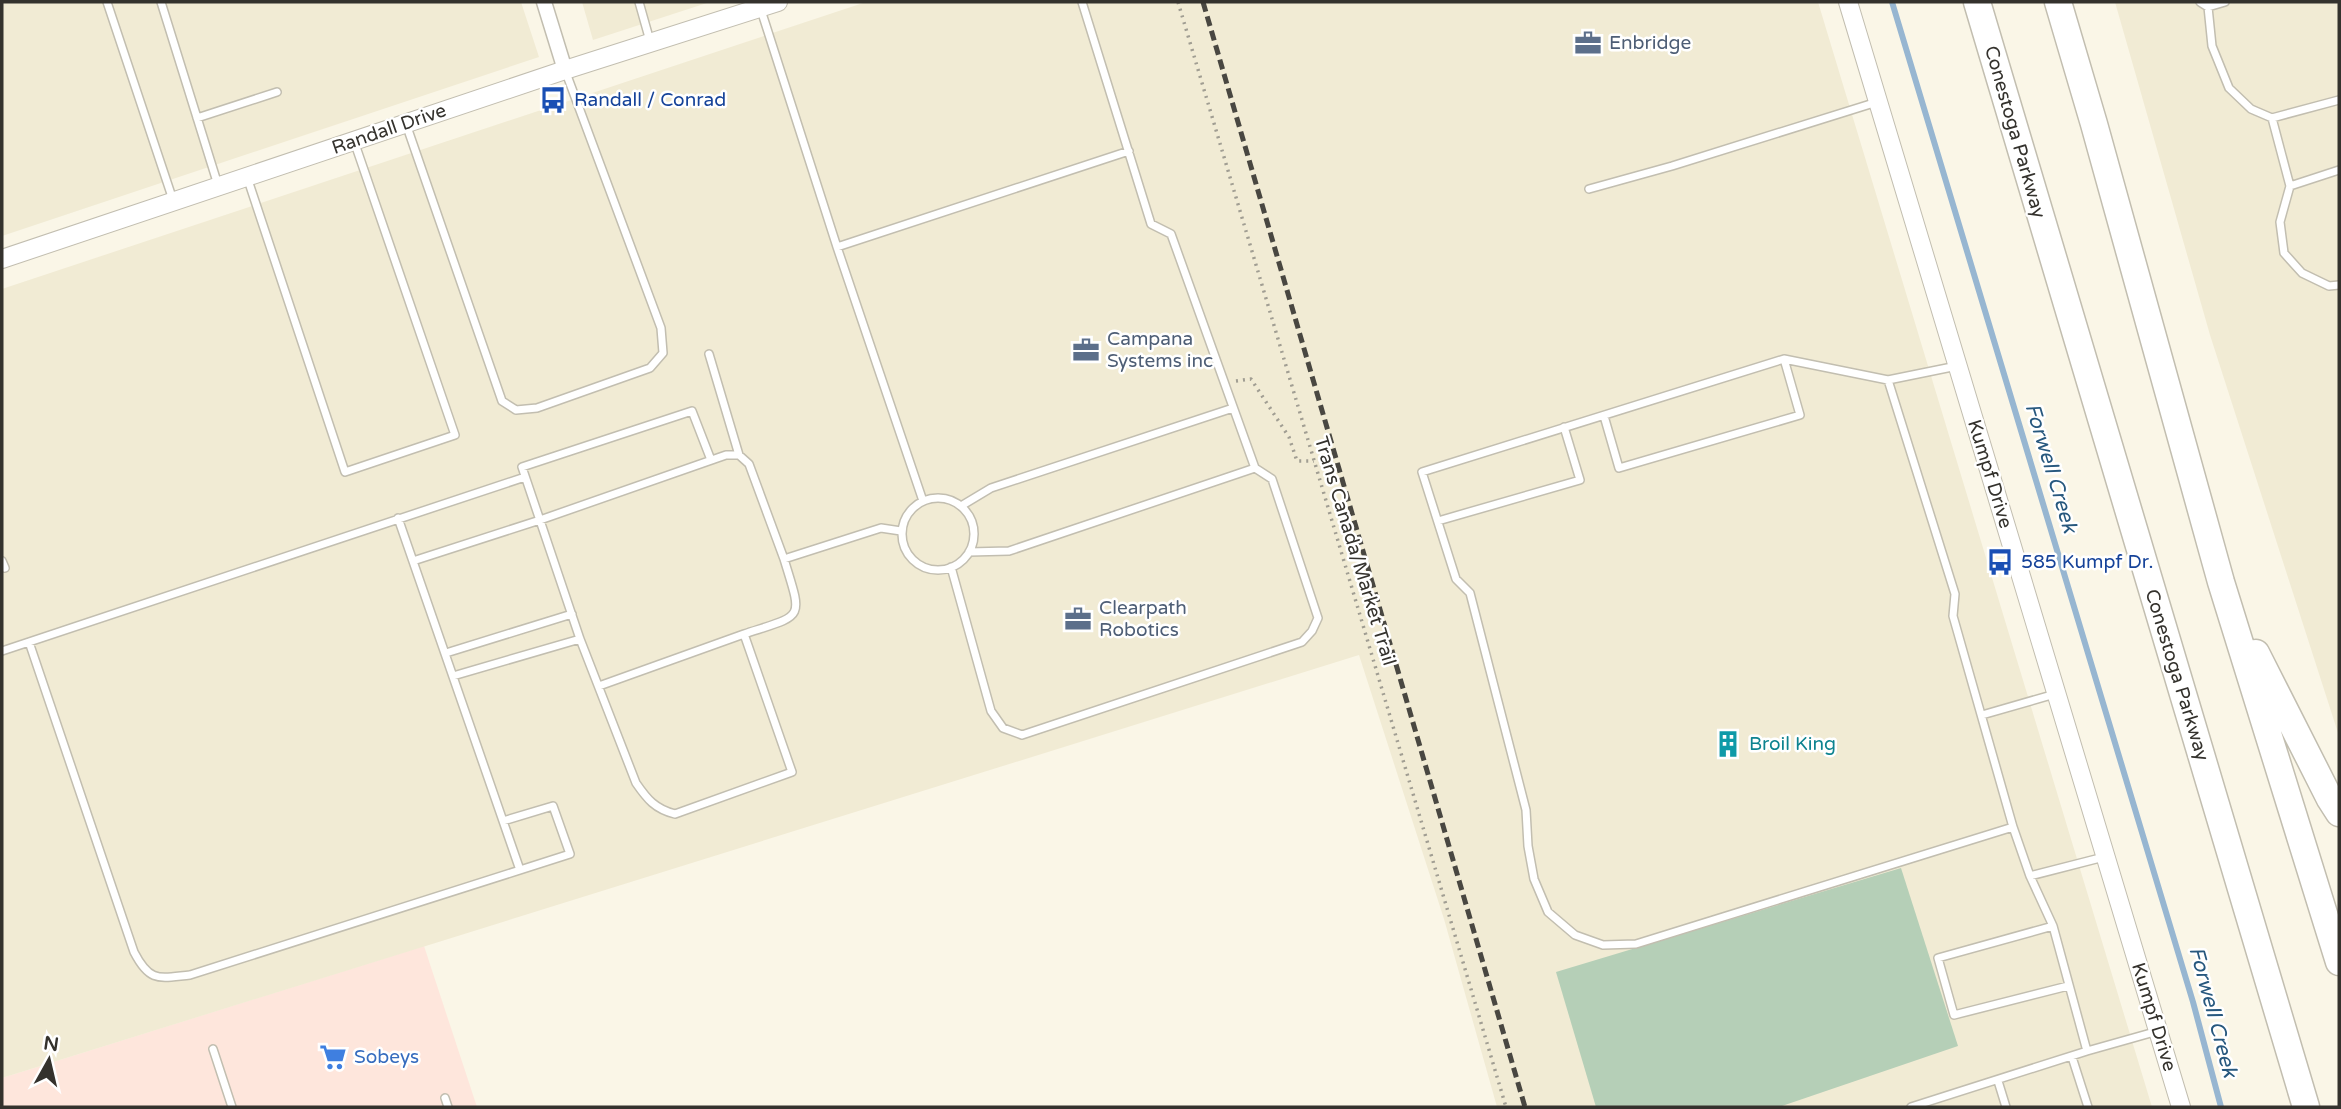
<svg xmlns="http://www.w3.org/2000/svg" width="2341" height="1109" font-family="'Varela Round',sans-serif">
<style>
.commercial{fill:#fee6dc}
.built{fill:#f1ebd4}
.green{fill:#b5cfb7}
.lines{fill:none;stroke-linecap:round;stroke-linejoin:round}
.stream{stroke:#97b6d1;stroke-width:6}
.service-casing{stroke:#c2beb0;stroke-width:10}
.minor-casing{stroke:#c2beb0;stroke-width:17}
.tertiary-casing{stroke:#c2beb0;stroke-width:20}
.motorway-casing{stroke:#c2beb0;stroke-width:29}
.path{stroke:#a09d92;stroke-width:3.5;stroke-dasharray:2 5;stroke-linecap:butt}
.service{stroke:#fff;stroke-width:7}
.minor{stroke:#fff;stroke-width:14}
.tertiary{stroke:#fff;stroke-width:18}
.motorway{stroke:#fff;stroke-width:26}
.rail{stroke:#494741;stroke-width:5;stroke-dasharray:10 5;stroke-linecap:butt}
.labels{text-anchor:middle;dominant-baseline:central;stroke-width:5;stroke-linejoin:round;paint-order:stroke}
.service-label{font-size:19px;fill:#4e5e75;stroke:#fff;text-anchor:start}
.transit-label{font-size:19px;fill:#164399;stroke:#fff;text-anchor:start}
.street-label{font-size:19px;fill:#34322d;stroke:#fff}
.culture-label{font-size:19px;fill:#0d838f;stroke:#fff;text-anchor:start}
.shop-label{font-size:19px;fill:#366cbe;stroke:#fff;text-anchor:start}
.water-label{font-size:21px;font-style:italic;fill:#27587e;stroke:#fff}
</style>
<rect width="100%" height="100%" fill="#faf6e7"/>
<!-- commercial -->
<path class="commercial" d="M424,946L477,1107H2V1078Z"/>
<!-- built -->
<path class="built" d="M2,2H521L539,57L2,236Z
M582,2H710L593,40Z
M866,2H1818L2152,1107H1497L1444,919L1359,655L2,1078V289Z
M2115,2H2339V736L2210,335Z"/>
<!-- green -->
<path class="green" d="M1901,868L1958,1046L1779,1107H1596L1556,972Z"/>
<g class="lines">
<!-- stream -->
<path class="stream" d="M1892,2L2193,1002L2221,1107"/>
<defs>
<path id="service" d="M107,2L173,200
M161,2L218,185
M639,2L650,41
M2200,2L2208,7L2212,46L2229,88L2251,109L2272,118L2339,100
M2208,7L2225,2
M761,10L837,247L923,501
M197,118L277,92
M2272,118L2290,186L2280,222L2284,253L2302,273L2329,286L2339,285
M406,124L502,401L516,410L537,408L650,368L663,353L661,328L565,70
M247,177L345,472L455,435L354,141
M2290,186L2339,170
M1589,189L1672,166L1877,102
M837,247L1129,151
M709,354L739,455
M1888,380L1955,594L1953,616L2013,827L1636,944L1603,945L1575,935L1548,912L1534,879L1528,846L1526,810L1470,593L1456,579L1422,472L1784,359L1888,380L1957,366
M1604,416L1619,468L1800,415L1784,359
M902 534a36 36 0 1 1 72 0a36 36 0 1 1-72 0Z
M961,506L991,488L1233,408
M1438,521L1580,480L1564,427
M969,552L1009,551L1255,468
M2,561L5,568
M413,561L540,520L726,455H739L749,464L784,559L881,528L901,531
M951,567L991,711L1003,728L1022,735L1302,642L1312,631L1318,618L1272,479L1255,468L1171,234L1151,224L1082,2
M744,634C805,614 803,621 784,559
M29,642L134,952C150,983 159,978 190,975L520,870L398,518
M2,651L525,477
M446,653L572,614
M453,676L580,639
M599,686L744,634L792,772L675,814C655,809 647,799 636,783L580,639L522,467L692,411L711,460
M1982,715L2055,694
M503,821L553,806L570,854L520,870
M2013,827L2030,876L2104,857
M2030,876L2053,926L2087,1051L2158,1031
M2053,926L1938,958L1954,1015L2068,986
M213,1049L232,1107
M2072,1057L2088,1107
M1998,1081L2006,1107
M445,1098L448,1107
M1911,1107L2087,1051"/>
<path id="minor" d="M544,2L565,70"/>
<path id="tertiary" d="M1848,2L2181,1107
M2,259L565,70L778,2"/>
<path id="motorway" d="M1977,2L2306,1107
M2058,2L2094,124L2221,582L2339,962
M2256,653L2330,799L2339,813"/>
</defs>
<!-- service casing -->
<use href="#service" class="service-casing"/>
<!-- minor casing -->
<use href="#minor" class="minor-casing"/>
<!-- tertiary casing -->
<use href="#tertiary" class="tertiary-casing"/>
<!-- motorway casing -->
<use href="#motorway" class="motorway-casing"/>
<!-- path -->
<path class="path" d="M1178,2L1506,1107
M1236,381L1251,379L1289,437L1297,461H1314"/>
<!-- service -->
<use href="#service" class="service"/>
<!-- minor -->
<use href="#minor" class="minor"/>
<!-- tertiary -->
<use href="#tertiary" class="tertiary"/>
<!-- motorway -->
<use href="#motorway" class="motorway"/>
<!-- rail -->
<path class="rail" d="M1203,2L1525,1107"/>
</g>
<!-- icons -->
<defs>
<symbol id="office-bare" viewBox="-9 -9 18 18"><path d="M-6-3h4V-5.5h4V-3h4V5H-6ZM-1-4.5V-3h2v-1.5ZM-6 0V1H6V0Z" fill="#5c6f8a" stroke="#fff" stroke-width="2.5" paint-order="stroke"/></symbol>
<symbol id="bus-bare" viewBox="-9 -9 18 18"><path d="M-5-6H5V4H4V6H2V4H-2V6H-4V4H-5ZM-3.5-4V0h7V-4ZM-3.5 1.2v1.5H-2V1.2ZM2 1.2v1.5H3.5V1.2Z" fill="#1a4fb4" stroke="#fff" stroke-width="2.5" paint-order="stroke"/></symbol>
<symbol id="building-bare" viewBox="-9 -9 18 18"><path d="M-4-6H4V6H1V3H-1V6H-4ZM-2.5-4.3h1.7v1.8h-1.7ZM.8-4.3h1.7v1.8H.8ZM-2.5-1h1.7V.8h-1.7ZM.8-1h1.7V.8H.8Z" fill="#0f9aa8" stroke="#fff" stroke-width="2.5" paint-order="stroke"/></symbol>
<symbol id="supermarket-bare" viewBox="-9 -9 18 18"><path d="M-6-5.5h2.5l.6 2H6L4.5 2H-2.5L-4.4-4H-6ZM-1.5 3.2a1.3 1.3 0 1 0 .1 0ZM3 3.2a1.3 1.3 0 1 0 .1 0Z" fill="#3f7fe0" stroke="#fff" stroke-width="2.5" paint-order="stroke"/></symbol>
</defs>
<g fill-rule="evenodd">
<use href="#office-bare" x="1569" y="24" width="38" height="38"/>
<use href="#bus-bare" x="534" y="81" width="38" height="38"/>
<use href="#office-bare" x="1067" y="331" width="38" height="38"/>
<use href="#bus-bare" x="1981" y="543" width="38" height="38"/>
<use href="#office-bare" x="1059" y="600" width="38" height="38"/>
<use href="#building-bare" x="1709" y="725" width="38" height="38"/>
<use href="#supermarket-bare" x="314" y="1038" width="38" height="38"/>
</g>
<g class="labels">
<!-- service labels -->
<g class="service-label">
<text x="1609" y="43">Enbridge</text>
<text x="1107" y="339">Campana<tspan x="1107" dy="22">Systems inc</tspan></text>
<text x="1099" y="608">Clearpath<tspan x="1099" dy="22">Robotics</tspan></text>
</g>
<!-- transit labels -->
<g class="transit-label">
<text x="574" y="100">Randall / Conrad</text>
<text x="2021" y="562">585 Kumpf Dr.</text>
</g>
<!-- street labels -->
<g class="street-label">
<text transform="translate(389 129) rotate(-19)">Randall Drive</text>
<text transform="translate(2015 132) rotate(74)">Conestoga Parkway</text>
<text transform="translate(1990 474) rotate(73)">Kumpf Drive</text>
<text transform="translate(1355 551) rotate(73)">Trans Canada/Market Trail</text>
<text transform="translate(2177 675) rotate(73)">Conestoga Parkway</text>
<text transform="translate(2154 1017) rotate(73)">Kumpf Drive</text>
</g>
<!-- culture labels -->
<g class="culture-label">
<text x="1749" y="744">Broil King</text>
</g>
<!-- shop labels -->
<g class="shop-label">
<text x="354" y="1057">Sobeys</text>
</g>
<!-- water labels -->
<g class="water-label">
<text transform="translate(2051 468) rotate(73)">Forwell Creek</text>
<text transform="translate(2213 1012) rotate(75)">Forwell Creek</text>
</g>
</g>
<!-- border -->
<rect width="2341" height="1109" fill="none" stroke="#34322d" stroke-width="7"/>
<!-- north arrow -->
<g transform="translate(49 1060) rotate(8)" stroke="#ffffff" stroke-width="5" paint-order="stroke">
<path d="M0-5L12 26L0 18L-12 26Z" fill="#34322d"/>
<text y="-10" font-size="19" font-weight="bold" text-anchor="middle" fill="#34322d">N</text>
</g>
</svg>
